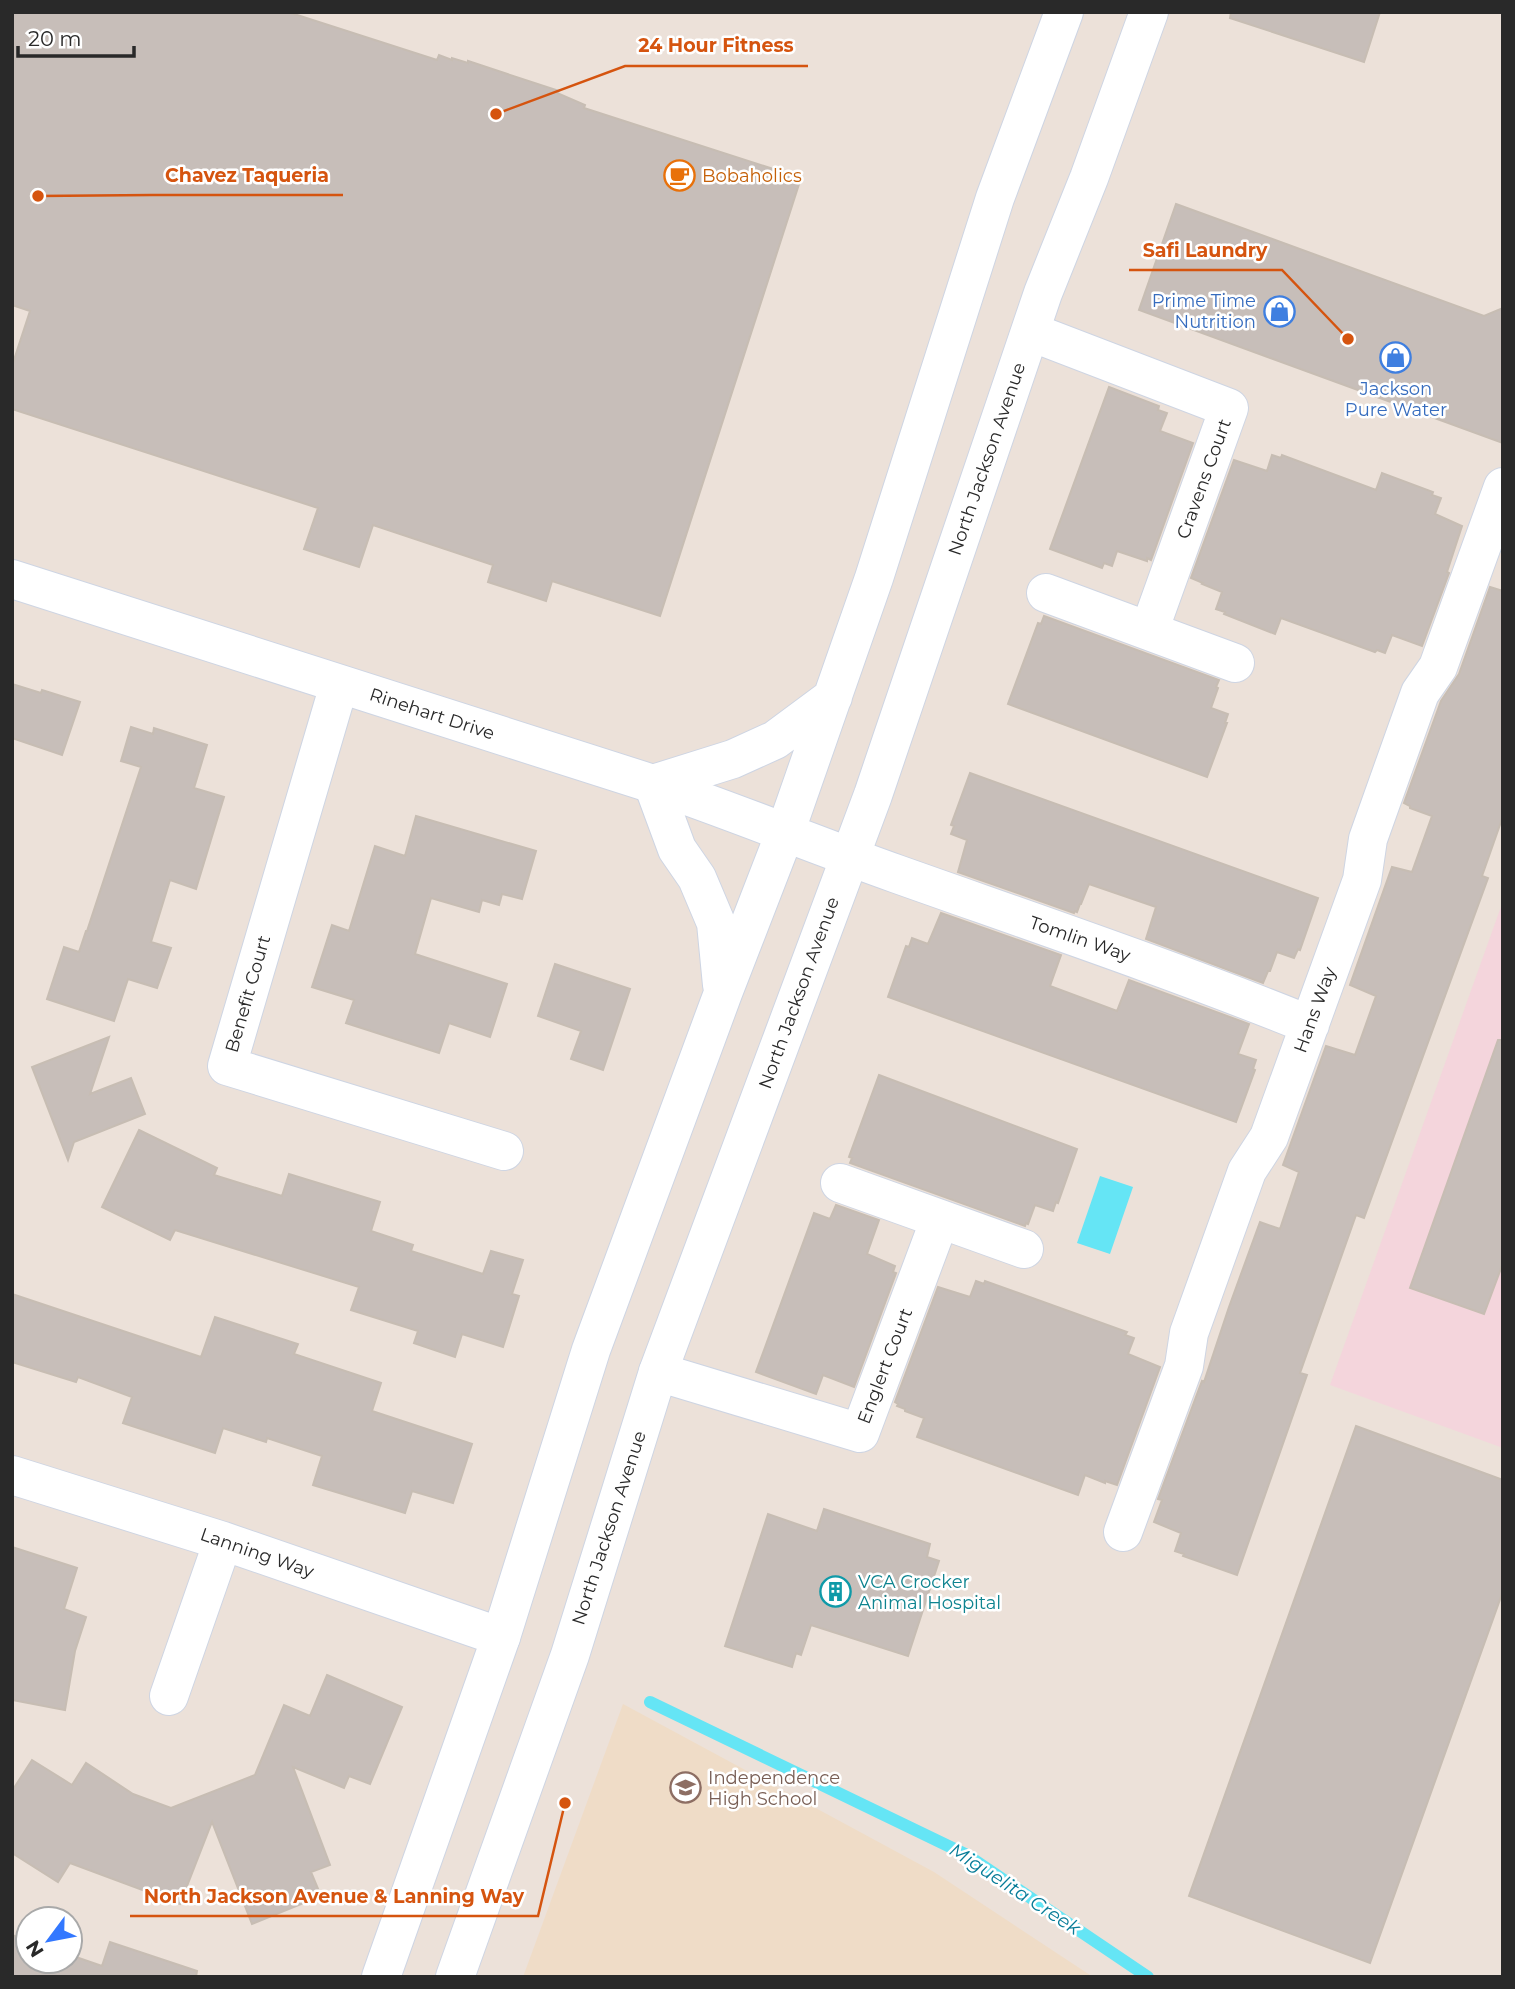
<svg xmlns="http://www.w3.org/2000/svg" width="1515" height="1989" font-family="Montserrat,sans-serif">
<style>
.education{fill:#efdcc7}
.medical{fill:#f4d5dc}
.water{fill:#65e5f5}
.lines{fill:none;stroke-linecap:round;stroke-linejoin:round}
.stream{stroke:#65e5f5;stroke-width:12}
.building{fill:#c7beb9;stroke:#c7bdb3;stroke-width:2}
.street-casing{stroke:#ced5e3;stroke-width:40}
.secondary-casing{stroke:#ced5e3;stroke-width:40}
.street{stroke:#fff;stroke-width:38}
.secondary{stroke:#fff;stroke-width:38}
.labels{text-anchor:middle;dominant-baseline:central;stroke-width:5;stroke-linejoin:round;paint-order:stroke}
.food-label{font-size:18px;fill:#c56008;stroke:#fff;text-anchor:start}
.shop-label{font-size:18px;fill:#366cbe;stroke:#fff;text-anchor:end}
.street-label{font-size:18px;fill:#292929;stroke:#fff}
.culture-label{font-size:18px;fill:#0d838f;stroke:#fff;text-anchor:start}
.education-label{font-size:18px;fill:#785e54;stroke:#fff;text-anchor:start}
.water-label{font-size:19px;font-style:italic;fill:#077c98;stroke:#fff}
.leader{fill:none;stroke:#d5540f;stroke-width:2.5}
.callout-dot{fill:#d5540f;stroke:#fff;stroke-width:2.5}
.callout-label{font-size:19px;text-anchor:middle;font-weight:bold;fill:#d5540f;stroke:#fff;stroke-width:5;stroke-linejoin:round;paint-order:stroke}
</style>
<rect width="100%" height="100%" fill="#ece1d9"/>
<!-- education -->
<path class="education" d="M623,1704L934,1872L1093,1977H523Z"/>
<!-- medical -->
<path class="medical" d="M1503,901V1448L1330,1385Z"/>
<!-- water -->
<path class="water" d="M1100,1176L1133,1187L1110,1254L1077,1243Z"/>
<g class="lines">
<!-- stream -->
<path class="stream" d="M650,1702L967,1855L1148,1977"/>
</g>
<!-- building -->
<path class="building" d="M12,12H288L437,60L439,55L452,60V58L468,63V61L559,91L557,93L585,105L584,108L801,178L660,616L552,581L546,601L488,582L493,565L373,525L359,567L304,549L318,508L12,409V366L30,311L12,305Z
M1231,12H1380L1364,62L1230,18Z
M1176,204L1484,316L1503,308V443L1139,310Z
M1109,387L1159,406L1158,410L1167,413L1160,431L1193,443L1151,560L1147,558V561L1117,551L1112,566L1104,563L1102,568L1050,549Z
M1272,455L1281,458L1282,455L1376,490L1382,473L1433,492L1432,495L1441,498L1435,514L1462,526L1447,572L1449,573L1422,646L1392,635L1385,653L1377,650L1375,652L1281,618L1275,634L1224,614L1225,612L1216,609L1222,592L1202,584L1203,583L1191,578L1234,460L1267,471Z
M1490,587L1503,591V816L1482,876L1488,878L1364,1218L1356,1215L1300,1373L1307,1375L1237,1575L1183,1556L1184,1554L1175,1551L1181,1533L1154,1522L1162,1500L1158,1499L1202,1381L1204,1382L1229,1307L1260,1222L1280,1229L1299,1172L1283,1165L1326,1046L1355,1055L1376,996L1350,985L1392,867L1412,872L1432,816L1410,808V806L1404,803L1441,701L1459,674Z
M1044,616L1219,680L1216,687L1218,688L1211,708L1228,714L1225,723H1227L1207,777L1008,704L1038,623L1041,624Z
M12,684L41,693L42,690L80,702L62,755L12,738Z
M131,727L153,734L154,728L207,745L194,788L224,797L196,889L170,880L151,942L171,948L157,988L128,979L114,1021L47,999L64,947L79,952L86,931H87L141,767L121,761Z
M970,773L1318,898L1300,950L1298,949L1294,958L1277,952L1270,971H1268L1263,983L1146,939L1156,907L1089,884L1081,904H1080L1077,912L1075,911L1074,913L958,872L967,840L951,834L954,826L951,825Z
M416,816L536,851L522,899L502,894L499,905L482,900L479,912L431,898L415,954L507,984L490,1037L449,1023L439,1053L346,1023L354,1000L312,987L332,925L349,931L375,846L405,856Z
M941,913L1061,955L1050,986L1117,1011L1129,980L1249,1024L1238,1054L1256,1060L1253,1069L1255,1070L1236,1122L888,997L906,946L909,947L912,938L928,944Z
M555,964L630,989L603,1070L571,1059L581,1031L538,1016Z
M109,1037L90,1094L131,1078L145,1114L74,1142L68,1160L32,1067Z
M1498,1040H1503V1263L1484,1314L1410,1288Z
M879,1075L1077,1149L1058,1203L1056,1202L1053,1211L1035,1205L1028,1224L1026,1223L1025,1226L850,1163L852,1158L849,1157Z
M139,1130L217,1168L214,1175L282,1196L289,1174L380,1202L371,1231L413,1245L411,1251L483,1274L491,1251L523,1260L512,1294L519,1296L503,1347L462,1334L455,1357L414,1343L418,1331L351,1310L359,1287L175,1230L170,1240L102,1207Z
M836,1205L879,1220L867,1254L895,1266L893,1272L896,1273L854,1387L823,1375L816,1394L756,1372L814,1213L830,1219Z
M976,1281L984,1284L985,1281L1127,1332L1125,1335L1134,1338L1128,1354L1160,1367L1117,1485L1105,1481V1483L1085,1475L1078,1495L917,1437L924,1418L905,1411V1409L897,1406L898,1404L895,1402L938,1287L970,1297Z
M12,1294L201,1357L215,1317L298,1344L294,1354L381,1383L372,1411L472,1444L453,1503L412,1491L405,1513L313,1485L322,1456L267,1438L266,1442L223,1428L215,1453L123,1423L132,1397L78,1377L76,1382L12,1362Z
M1356,1426L1503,1480V1591L1370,1963L1189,1896Z
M824,1509L930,1544L927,1557L939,1561L908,1656L811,1625L801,1655L796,1653L792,1667L725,1646L768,1514L817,1531Z
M12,1547L77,1568L64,1609L86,1617L75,1651L65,1710L12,1700Z
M327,1675L402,1707L370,1784L349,1776L344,1788L293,1767L330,1865L311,1872L321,1896L252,1924L212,1822L180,1904L70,1863L58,1882L12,1853V1791L32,1760L72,1785L86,1763L133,1794L171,1808L255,1775L284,1705L310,1716Z
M12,1935L28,1941V1961H70V1955L102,1966L110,1942L197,1971L196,1977H12Z"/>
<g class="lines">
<defs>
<path id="street" d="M1031,332L1229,408L1149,631
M12,579L653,784C735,812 815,845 897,874C1035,923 1174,970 1310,1025
M1046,593L1235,663
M339,685L227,1066L504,1151
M840,1183L1024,1249
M658,1372L860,1433L940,1219
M12,1475L223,1541L501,1637
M1123,1532L1184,1366L1189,1333L1247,1171L1269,1137L1362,880L1368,839L1420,693L1438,667L1503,487
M169,1696L223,1541"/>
<path id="secondary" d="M722,985L716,923L697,878L677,849L653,784L733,759L775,740L833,697
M381,1977L501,1637L591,1350L723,993L785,833L874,578L995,198L1064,12
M455,1977L570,1655L658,1372L873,795L1043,293L1089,178L1149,12"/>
</defs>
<!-- street casing -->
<use href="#street" class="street-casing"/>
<!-- secondary casing -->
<use href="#secondary" class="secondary-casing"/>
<!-- street -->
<use href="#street" class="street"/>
<!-- secondary -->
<use href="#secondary" class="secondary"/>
</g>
<!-- icons -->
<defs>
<symbol id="cafe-ring" viewBox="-11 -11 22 22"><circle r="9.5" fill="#fff" stroke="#e8710a" stroke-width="1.5"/><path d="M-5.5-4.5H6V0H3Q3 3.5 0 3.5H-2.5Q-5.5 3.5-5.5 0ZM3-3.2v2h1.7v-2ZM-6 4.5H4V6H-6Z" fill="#e8710a"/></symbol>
<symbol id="shop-ring" viewBox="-11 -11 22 22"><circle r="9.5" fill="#fff" stroke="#3f7fe0" stroke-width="1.5"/><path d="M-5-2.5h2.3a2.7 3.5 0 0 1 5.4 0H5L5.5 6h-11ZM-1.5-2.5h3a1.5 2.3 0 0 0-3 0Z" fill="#3f7fe0"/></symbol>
<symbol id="building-ring" viewBox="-11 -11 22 22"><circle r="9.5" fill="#fff" stroke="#0f9aa8" stroke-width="1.5"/><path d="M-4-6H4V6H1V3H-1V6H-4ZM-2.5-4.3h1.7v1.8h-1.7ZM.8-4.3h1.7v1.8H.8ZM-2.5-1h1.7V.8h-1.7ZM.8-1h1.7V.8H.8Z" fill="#0f9aa8"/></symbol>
<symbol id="school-ring" viewBox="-11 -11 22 22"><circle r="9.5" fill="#fff" stroke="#8d6e63" stroke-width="1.5"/><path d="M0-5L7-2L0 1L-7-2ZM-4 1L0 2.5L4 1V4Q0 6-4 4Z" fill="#8d6e63"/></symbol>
</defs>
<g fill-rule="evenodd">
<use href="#cafe-ring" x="662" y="158" width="35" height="35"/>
<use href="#shop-ring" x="1262" y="294" width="35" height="35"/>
<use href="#shop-ring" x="1378" y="340" width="35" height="35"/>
<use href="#building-ring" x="818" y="1574" width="35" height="35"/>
<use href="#school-ring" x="668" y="1770" width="35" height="35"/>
</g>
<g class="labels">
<!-- food labels -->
<g class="food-label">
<text x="702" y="176">Bobaholics</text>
</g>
<!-- shop labels -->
<g class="shop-label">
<text x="1256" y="301">Prime Time<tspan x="1256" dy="21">Nutrition</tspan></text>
<text x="1396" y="389" text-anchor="middle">Jackson<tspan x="1396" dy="21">Pure Water</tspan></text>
</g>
<!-- street labels -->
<g class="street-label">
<text transform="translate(987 459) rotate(-71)">North Jackson Avenue</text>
<text transform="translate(1204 479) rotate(-70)">Cravens Court</text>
<text transform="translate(432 714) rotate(18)">Rinehart Drive</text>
<text transform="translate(1080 939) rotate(19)">Tomlin Way</text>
<text transform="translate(799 993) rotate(-70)">North Jackson Avenue</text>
<text transform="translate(248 994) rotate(-74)">Benefit Court</text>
<text transform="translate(1315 1010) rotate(-70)">Hans Way</text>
<text transform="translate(885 1366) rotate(-69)">Englert Court</text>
<text transform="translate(609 1528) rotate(-72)">North Jackson Avenue</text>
<text transform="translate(257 1553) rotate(19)">Lanning Way</text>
</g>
<!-- culture labels -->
<g class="culture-label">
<text x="858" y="1582">VCA Crocker<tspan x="858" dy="21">Animal Hospital</tspan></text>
</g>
<!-- education labels -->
<g class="education-label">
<text x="708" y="1778">Independence<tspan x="708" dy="21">High School</tspan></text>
</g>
<!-- water labels -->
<g class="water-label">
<text transform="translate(1015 1889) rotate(33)">Miguelita Creek</text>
</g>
</g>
<!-- callouts -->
<path class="leader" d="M496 114L625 66H808M38 196L152 195H343M1348 339L1282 270H1129M565 1803L538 1916H130"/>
<g class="callout-dot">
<circle cx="496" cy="114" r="7"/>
<circle cx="38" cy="196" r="7"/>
<circle cx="1348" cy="339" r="7"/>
<circle cx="565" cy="1803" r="7"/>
</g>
<g class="callout-label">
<text x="716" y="52">24 Hour Fitness</text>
<text x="247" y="182">Chavez Taqueria</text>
<text x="1205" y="257">Safi Laundry</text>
<text x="334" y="1903">North Jackson Avenue &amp; Lanning Way</text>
</g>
<!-- border -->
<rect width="1515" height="1989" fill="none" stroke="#292929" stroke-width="28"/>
<!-- north arrow -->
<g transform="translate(49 1940) rotate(238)"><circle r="33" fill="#ffffff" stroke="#a9a9a9" stroke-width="2"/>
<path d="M0-5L12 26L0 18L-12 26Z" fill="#3378ff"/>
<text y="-10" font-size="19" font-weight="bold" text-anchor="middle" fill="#292929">N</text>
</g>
<!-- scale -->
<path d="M18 46v10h116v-10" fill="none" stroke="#292929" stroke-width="3.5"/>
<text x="28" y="46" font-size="21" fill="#292929" stroke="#ffffff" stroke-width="5" paint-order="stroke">20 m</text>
</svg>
